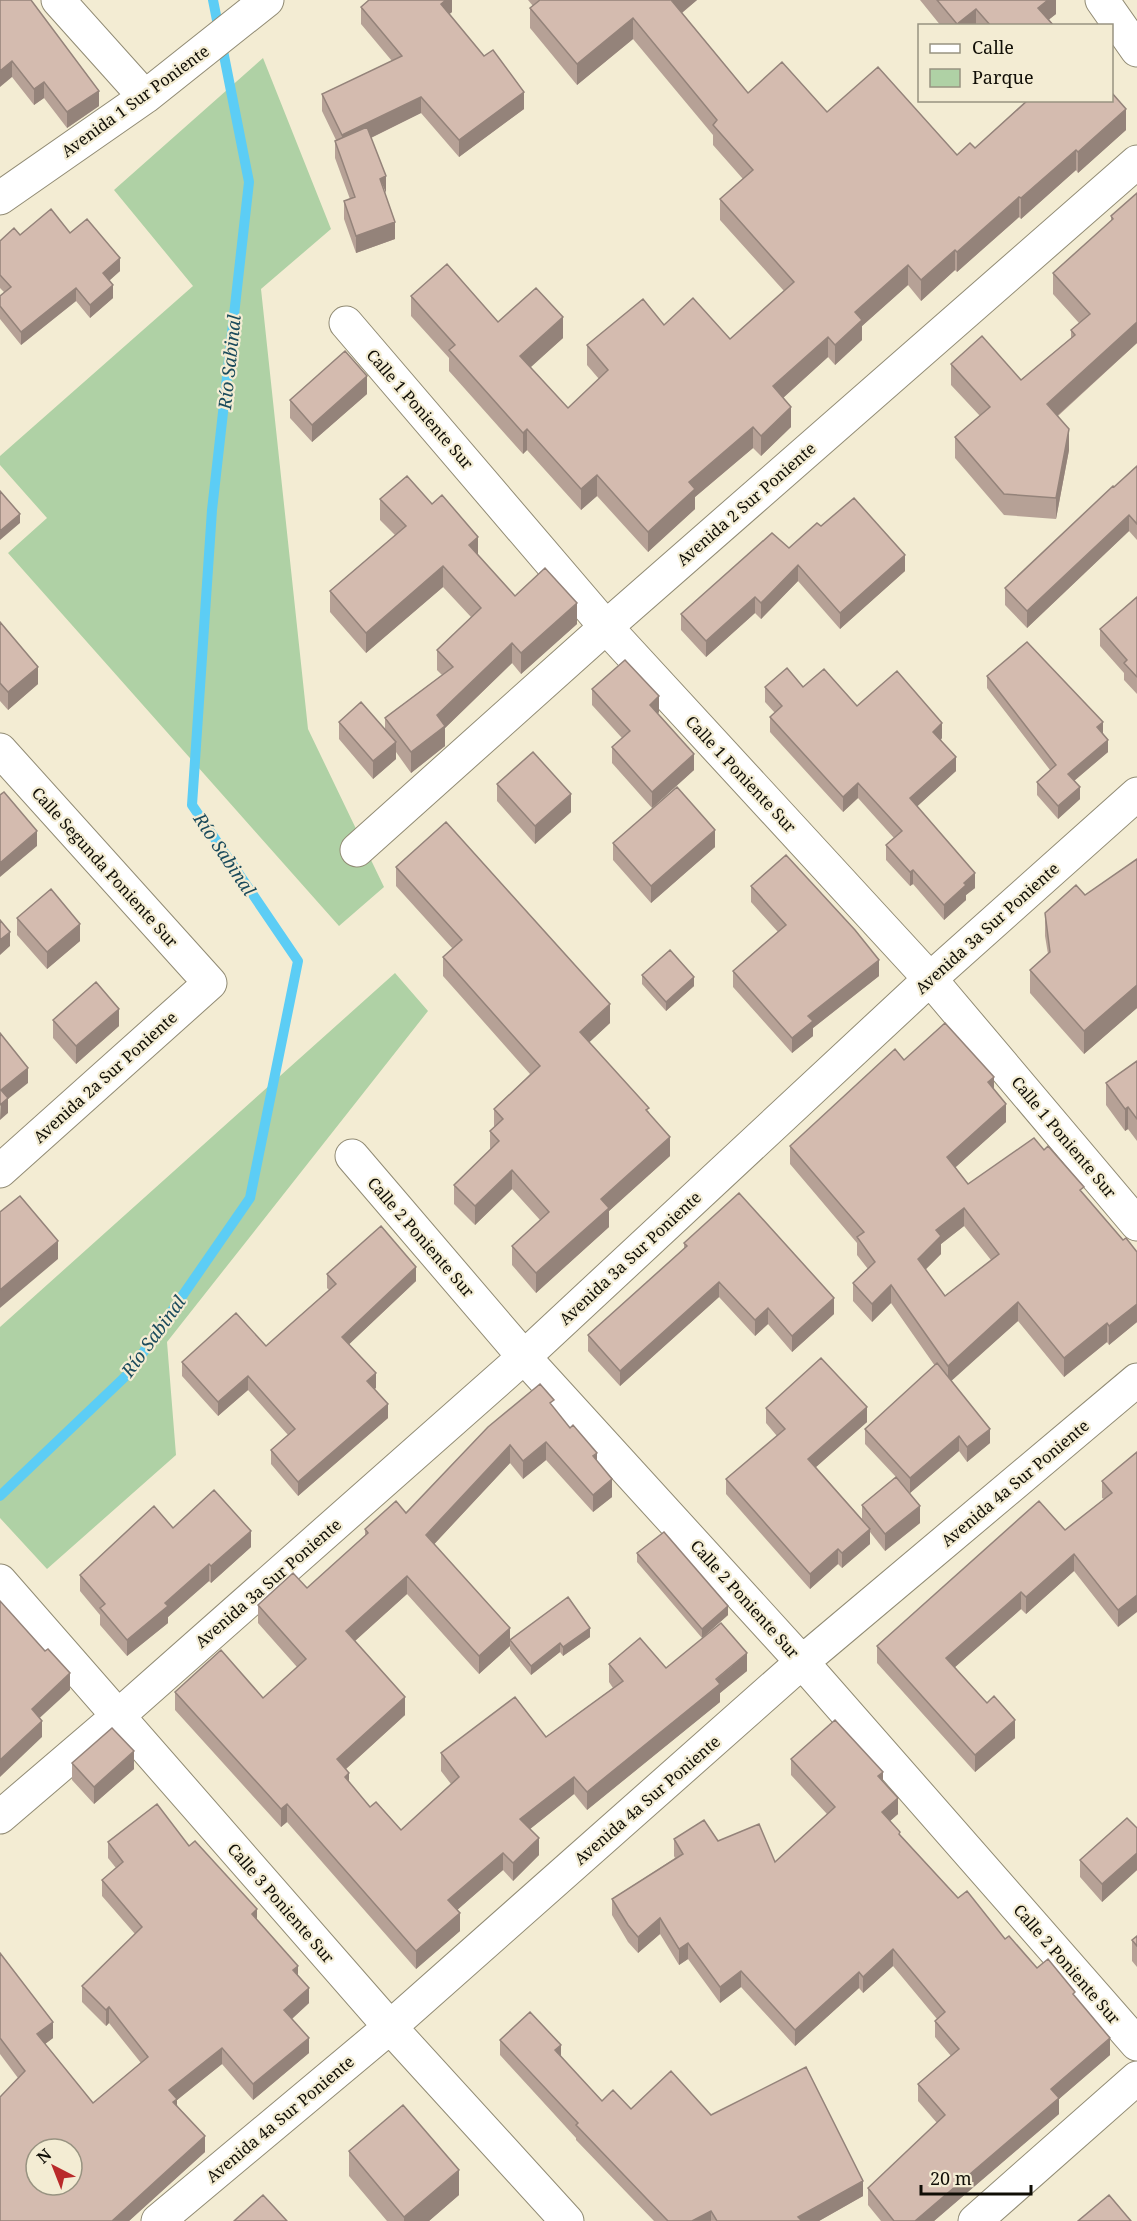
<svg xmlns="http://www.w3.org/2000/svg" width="1137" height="2221" font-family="'Noto Serif',serif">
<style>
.green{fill:#afd1a5}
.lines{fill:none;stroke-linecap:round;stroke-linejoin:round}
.stream{stroke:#5ccdf5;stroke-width:10}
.minor-casing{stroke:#918b74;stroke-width:35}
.minor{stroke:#fff;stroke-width:33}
.wall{fill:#b6a196;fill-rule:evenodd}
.shaded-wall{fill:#94837a}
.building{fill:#d4bbaf;stroke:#94837a;stroke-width:1.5;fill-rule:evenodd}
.labels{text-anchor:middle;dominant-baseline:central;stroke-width:4.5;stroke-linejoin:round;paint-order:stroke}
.street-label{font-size:16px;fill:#100e06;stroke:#f3ecd3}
.water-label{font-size:18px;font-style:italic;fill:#1b4b5c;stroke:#f3ecd3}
</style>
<rect width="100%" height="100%" fill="#f3ecd3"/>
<!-- green -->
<path class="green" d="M263,58L331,229L261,289L308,729L384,887L339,926L8,553L47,518L0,465V456L193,286L114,190Z
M395,973L428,1011L167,1342L176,1455L47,1569L0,1518V1327Z"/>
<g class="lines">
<!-- stream -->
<path class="stream" d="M0,1496L129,1373L250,1198L298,961L192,805L212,510L249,182L213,0"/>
<defs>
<path id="minor" d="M58,0L145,97
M1102,0L1137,50
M0,198L145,97L267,0
M346,323L606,627L930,979L1137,1224
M0,750L210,983L0,1171
M357,850L606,627L1137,162
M352,1156L524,1357L802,1662L1137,2044
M0,1581L390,2027L567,2221
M0,1817L118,1716L524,1357L930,979L1137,794
M158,2221L390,2027L802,1662L1137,1380
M975,2221L1137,2078"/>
</defs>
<!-- minor casing -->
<use href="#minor" class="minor-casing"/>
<!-- minor -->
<use href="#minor" class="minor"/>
</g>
<!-- wall -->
<path class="wall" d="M0,0L99,106L67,128L44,98L34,105L12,77Z
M452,0V12L449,14L524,109L459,157L421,113L371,138L385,194L395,239L356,253L344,219V201L350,199L335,158V141L336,140L322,111V94L392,61L361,24V7Z
M528,0H697L682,13L748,93L827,112L957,155L975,148L1027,100H1112L1126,130L1078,173L1076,170L1021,219L1019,217L957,272L955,270L921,301L908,285L862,326V340L835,365L828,357L783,398L791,427L761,456L753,448L695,497V509L648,552L597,496L581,510L527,450L523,454L449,371V358L411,316V296L498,322L563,338L530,367L568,408L599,379L587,365V345L664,325L730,339L784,291L720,220V199L743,179L713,145V135L633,39L577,85L530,28V8L533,6Z
M920,0H1056V14L1049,19L1054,26H941Z
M1137,193V343L1058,416L1069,450L1056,519L1004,515L955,458V437L980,416L951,385V364L1021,380L1071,338V330L1079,323L1053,294V273L1111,221V216Z
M70,233L120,271L109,281L113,298L90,318L76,301L21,345L0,319V296L5,293L0,288V241L20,235Z
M367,394L312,442L290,418V400Z
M1137,466V540L1129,531L1027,628L1005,605V588Z
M380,499L478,555L515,596L577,624L521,674L512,663L445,728V746L411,773L396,752V759L373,779L339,739V722L385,730V718L442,675L437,670V650L471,617L443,587L366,653L330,612V591L395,535L380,520Z
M821,526L905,571L840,629L798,581L761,619L755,613L706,657L681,630V614L789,548Z
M1137,597V694L1124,680V673L1100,646V629Z
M0,622L38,684L8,710L0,701Z
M987,676L1103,733L1108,752L1074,781L1080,799L1058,819L1037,795V782L1050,770L987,688Z
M765,687H803L857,706L942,738L941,740L956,771L917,806L975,888L966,895V900L944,920L913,884L910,886L886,860V845L894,838L858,798L843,812L770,732V717L775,713L765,702Z
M592,689L659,712L658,714L694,770L652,808L612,763V747L622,738L592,705Z
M497,784L571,812L535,844L497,801Z
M613,843L715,847L651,903L613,860Z
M1137,859V1008L1084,1054L1030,993V970L1048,954L1045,936V913L1085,895Z
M396,867L610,1023L589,1042L649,1112L670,1156L609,1211V1227L536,1293L512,1265V1246L540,1220L512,1189L475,1225L454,1204V1185L490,1150V1131L494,1127V1109L530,1074L443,976V957L453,949L396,886Z
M751,886L879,976L813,1028V1036L792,1053L733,987V971L778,932L751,902Z
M17,918L80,941L47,969L17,935Z
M642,975L694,986L666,1011L642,984Z
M53,1020L119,1026L76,1064L53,1038Z
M904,1060L994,1090L1006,1122L955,1167L968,1184L1044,1150L1123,1240L1137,1252V1322L1109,1345L1107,1342L1064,1377L1018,1321L951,1380L990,1443L967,1462L959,1451L910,1493L899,1480L920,1523L885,1551L870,1532V1544L842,1568L838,1564L810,1589L726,1494V1479L777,1436L766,1423V1408L867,1422L816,1467L862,1519V1505L896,1477L865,1444V1429L935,1366L891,1303L872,1322L853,1301V1283L868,1269L857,1255V1243L790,1164V1146ZM964,1226L991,1260L945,1296L925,1270L941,1254V1244Z
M1137,1061V1141L1128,1129L1125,1131L1106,1105V1083Z
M684,1243L834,1314L792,1352L768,1324L755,1336L719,1297L620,1386L588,1351V1335L684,1249Z
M327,1274L416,1281L349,1344L376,1388L374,1389L388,1418L298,1496L271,1464V1450L288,1435L248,1390L218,1416L182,1376V1362L266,1346L329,1290L327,1288Z
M554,1408L597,1461L612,1497L593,1512L546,1460L523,1479L510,1463L434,1544L510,1640L590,1637L563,1656L560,1652L531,1675L510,1649V1646L479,1674L407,1594L355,1641L405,1715L346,1769L349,1782L370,1807L401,1830L451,1784L441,1771V1753L546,1737L613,1688L609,1682V1664L666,1668L747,1671L720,1693V1702L587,1810L574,1794L530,1829L539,1855L513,1881L503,1870L457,1910L460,1931L416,1969L287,1822L281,1827L175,1710V1692L263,1698L297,1667L258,1623V1605L307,1588L365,1536V1529L406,1513Z
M1137,1452L1118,1627L1074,1571L1026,1614L1021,1609L955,1667L1015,1738L975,1772L877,1663V1646L1065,1530L1104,1499L1102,1498V1481Z
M173,1528L251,1547L211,1583L209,1581L168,1617V1623L127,1656L100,1625V1615L80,1591V1575Z
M637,1553L728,1615L702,1638L637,1562Z
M791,1759L883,1782L898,1814L890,1821L900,1835L958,1898L1037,1968L1075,1997L1110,2055L1059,2099V2114L934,2221H881L868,2205V2188L937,2123L918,2101V2084L951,2056L935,2037V2021L937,2019L893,1966L863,1993L859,1988L795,2046L741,1987L720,2003L688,1959L679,1965L660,1934L638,1953L628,1942L612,1915V1899L675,1858L674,1856V1839L718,1841L775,1862L827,1814L791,1775Z
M72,1763L134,1769L94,1804L72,1780Z
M1137,1828V1870L1102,1902L1080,1877V1860Z
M108,1842L189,1846L257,1920L298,1976L309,2003L292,2019L309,2053L253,2100L222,2064L177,2100V2105L205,2152L129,2221H0L18,2078L0,2054V1953L53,2038L45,2044L93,2103L141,2063L109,2023L106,2026L82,2002V1986L135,1934L102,1896V1880L116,1868L108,1858Z
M1137,1936V1967L1132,1961V1940Z
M500,2040L561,2057L602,2101L631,2109L711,2115L863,2196L819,2221H654L576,2140V2138L500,2055Z
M349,2151L459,2195L429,2221H387L349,2176Z"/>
<!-- shaded-wall -->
<path class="shaded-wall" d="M446,0H452V12L441,21V4Z
M673,0H697L672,21Z
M1048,0H1056V14L1041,26L1038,8Z
M976,9V26H957V24Z
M633,18V39L577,85V64Z
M12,61V77L0,87V71Z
M44,82V98L34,105V89Z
M99,91V106L67,128V112Z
M524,92V109L459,157V140Z
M421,97V113L342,152V135Z
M1126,109V130L1078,173V152Z
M1076,150V170L1021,219V198Z
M386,176V193L380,179Z
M1019,197V217L957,272V252Z
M395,222V239L356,253V236Z
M955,250V270L921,301V280Z
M120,258V271L103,286V273Z
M908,265V285L862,326V340L835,365V345L855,312Z
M113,285V298L90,318V305Z
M76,288V301L21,345V332Z
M563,317V338L520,377V356Z
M1137,322V343L1047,425V404Z
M828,337V357L773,407V386Z
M367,376V394L312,442V425Z
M791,407V427L761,456V436Z
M753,427V448L695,497V509L648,552V532L689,482Z
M527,429V450L523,454V433Z
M1069,429V450L1056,519V498Z
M597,475V496L581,510V489Z
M20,514V523L0,540V531Z
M1129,515V531L1027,628V611Z
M478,537V557L469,545Z
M905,555V571L840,629V613Z
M798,565V581L761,619V603Z
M443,566V587L366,653V633Z
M755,597V613L706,657V641Z
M577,603V624L521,674V653Z
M512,643V663L445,728V746L411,773V752L437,715Z
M38,667V684L8,710V692Z
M659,696V712L650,721V705Z
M1103,722V735L1097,727Z
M942,723V738L933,747V732Z
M1108,740V752L1068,786V774Z
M396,742V759L373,779V761Z
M694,754V770L652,808V792Z
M956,757V771L910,813V798Z
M858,783V798L843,812V797Z
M1080,787V799L1058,819V806Z
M571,794V812L535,844V826Z
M715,830V847L651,903V886Z
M37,831V846L0,877V863Z
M913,870V884L910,886V872Z
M975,873V888L966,895V900L944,920V905L964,883Z
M80,924V941L47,969V952Z
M10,932V946L0,955V940Z
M879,960V976L813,1028V1036L792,1053V1038L808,1016Z
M694,977V986L666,1011V1002Z
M1137,985V1008L1084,1054V1031Z
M610,1004V1023L580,1051V1032Z
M119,1009V1026L76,1064V1046Z
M28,1068V1083L8,1099V1113L0,1120L1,1090Z
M994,1077V1095L988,1082Z
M1006,1104V1122L947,1175V1157Z
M1128,1107V1129L1125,1131V1109Z
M670,1137V1156L609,1211V1227L536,1293V1273L601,1199Z
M512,1170V1189L475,1225V1206Z
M964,1208V1226L941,1244V1254L918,1277V1259L936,1230Z
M58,1241V1259L0,1308V1290Z
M416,1267V1281L342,1351V1337Z
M719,1282V1297L620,1386V1371Z
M891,1285V1303L872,1322V1304Z
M834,1298V1314L792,1352V1336Z
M1018,1302V1321L948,1384V1366Z
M1137,1304V1322L1109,1345V1326Z
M768,1308V1324L755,1336V1320Z
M1107,1323V1342L1064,1377V1358Z
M376,1373V1388L367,1395V1381Z
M248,1376V1390L218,1416V1402Z
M388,1404V1418L298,1496V1482Z
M867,1407V1422L808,1474V1459Z
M990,1429V1443L967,1462V1447Z
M959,1436V1451L910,1493V1478Z
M546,1442V1460L523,1479V1461Z
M510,1445V1463L426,1553V1535Z
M597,1453V1470L593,1456Z
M612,1479V1497L593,1512V1495Z
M920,1506V1523L885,1551V1534Z
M870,1529V1544L842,1568V1553Z
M251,1531V1547L211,1583V1566Z
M838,1549V1564L810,1589V1574Z
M1074,1554V1571L1026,1614V1597Z
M209,1564V1581L168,1617V1623L127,1656V1640L165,1603Z
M407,1576V1594L346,1649V1631Z
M1021,1592V1609L946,1675V1658Z
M1137,1595V1612L1118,1627V1610Z
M728,1606V1615L702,1638V1629Z
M510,1628V1646L479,1674V1656Z
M590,1628V1637L563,1656V1647Z
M560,1643V1652L531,1675V1666Z
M747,1653V1671L720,1693V1702L587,1810V1792Z
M70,1673V1690L32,1725V1709Z
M405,1697V1715L337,1777V1759Z
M1015,1720V1738L975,1772V1755Z
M42,1721V1737L0,1777V1760Z
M134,1751V1769L94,1804V1787Z
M883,1772V1788L878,1776Z
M349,1773V1791L345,1777Z
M574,1777V1794L520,1837V1819Z
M898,1798V1814L882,1828V1812Z
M287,1804V1822L281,1827V1809Z
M539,1838V1855L513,1881V1863Z
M503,1853V1870L448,1918V1900Z
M1137,1853V1870L1102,1902V1884Z
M257,1909V1925L252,1914Z
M460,1913V1931L416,1969V1951Z
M660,1918V1934L638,1953V1937Z
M688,1943V1959L679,1965V1949Z
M893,1949V1966L863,1993V1977Z
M298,1966V1981L293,1970Z
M741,1971V1987L720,2003V1987Z
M859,1972V1988L795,2046V2030Z
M309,1988V2003L284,2026V2010Z
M109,2007V2023L106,2026V2010Z
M53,2022V2038L37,2050V2034Z
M309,2038V2053L253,2100V2084Z
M1110,2038V2055L1059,2099V2114L934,2221H915L1051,2089Z
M561,2045V2060L555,2050Z
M222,2048V2064L177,2100V2115L169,2090Z
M205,2136V2152L129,2221H112Z
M459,2170V2195L429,2221H404V2217Z
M863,2181V2196L819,2221H798V2217Z
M711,2211V2221H692Z"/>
<!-- building -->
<path class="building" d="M0,0H31L99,91L67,112L44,82L34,89L12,61L0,71Z
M369,0H446L441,4L484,56L493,50L524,92L459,140L421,97L342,135L322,94L402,56L361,7Z
M540,0H673L672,1L748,93L782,62L827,112L878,67L957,155L970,143L975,148L1028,100H1112V93L1126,109L1078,152L1076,150L1021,198L1019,197L957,252L955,250L921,280L908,265L855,312L862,320L835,345L828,337L773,386L791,407L761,436L753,427L689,482L695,489L648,532L597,475L581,489L527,429L523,433L449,350L455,345L411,296L447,264L498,322L536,288L563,317L520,356L568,408L608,370L587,345L643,299L664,325L693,298L730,339L794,282L720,199L753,170L713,125L717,120L633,18L577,64L530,8Z
M937,0H1048L1038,8L1054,26H991L976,9L957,24Z
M367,127L386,176L380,179L395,222L356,236L344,201L355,197L335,141Z
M1137,193V322L1047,404L1069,429L1056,498L1004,494L955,437L990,407L951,364L982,336L1021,380L1075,335L1071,330L1090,314L1053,273L1113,219L1111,216Z
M51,209L70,233L87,219L120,258L103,273L113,285L90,305L76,288L21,332L0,306V296L11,287L0,275V241L14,228L20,235Z
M345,351L367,376L312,425L290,400Z
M1137,466V524L1129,515L1027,611L1005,588L1113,486L1114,487Z
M407,476L432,504L442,495L478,537L469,545L515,596L545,568L577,603L521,653L512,643L437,715L445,726L411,752L385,718L453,667L437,650L481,608L443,566L366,633L330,591L406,526L380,499Z
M0,491L20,514L0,531Z
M854,498L905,555L840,613L798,565L761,603L755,597L706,641L681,614L772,533L789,548L817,523L821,526Z
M1137,597V677L1124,663L1127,660L1100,629Z
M0,622L38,667L8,692L0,683Z
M1027,642L1103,722L1097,727L1108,740L1068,774L1080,787L1058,806L1037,782L1056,765L987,676Z
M625,660L659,696L650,705L694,754L652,792L612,747L630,731L592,689Z
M787,668L803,687L824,669L857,706L897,671L942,723L933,732L956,757L910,798L975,873L964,883L966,885L944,905L913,870L910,872L886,845L902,831L858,783L843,797L770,717L782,706L765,687Z
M361,702L396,742L373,761L339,722Z
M533,752L571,794L535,826L497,784Z
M677,787L715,830L651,886L613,843Z
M4,792L37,831L0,863V795Z
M446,822L610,1004L580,1032L649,1108L646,1110L670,1137L601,1199L609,1208L536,1273L512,1246L549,1212L512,1170L475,1206L454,1185L499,1141L490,1131L503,1119L494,1109L540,1066L443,957L462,940L396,867Z
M786,855L855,930L879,960L808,1016L813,1021L792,1038L733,971L786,925L751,886Z
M1137,859V985L1084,1031L1030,970L1050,952L1045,913L1076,885L1085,895Z
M51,889L80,924L47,952L17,918Z
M0,920L10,932L0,940Z
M670,950L694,977L666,1002L642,975Z
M96,982L119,1009L76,1046L53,1020Z
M945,1023L994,1077L988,1082L1006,1104L947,1157L968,1184L1034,1138L1044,1150L1048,1146L1084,1187L1080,1190L1123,1240L1126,1238L1137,1252V1304L1109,1326L1107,1323L1064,1358L1018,1302L948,1366L891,1285L872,1304L853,1283L875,1262L857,1237L864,1232L790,1146L895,1049L904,1060ZM964,1208L999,1254L945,1296L918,1259L941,1236L936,1230Z
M0,1033L28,1068L1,1090L8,1098L0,1105Z
M1137,1061V1119L1128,1107L1125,1109L1106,1083Z
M739,1193L834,1298L792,1336L768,1308L755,1320L719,1282L620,1371L588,1335L687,1246L684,1243Z
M20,1196L58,1241L0,1290V1212Z
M381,1226L416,1267L342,1337L376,1373L367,1381L388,1404L298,1482L271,1450L295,1429L248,1376L218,1402L182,1362L236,1313L266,1346L336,1284L327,1274Z
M821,1358L867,1407L808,1459L870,1529L842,1553L838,1549L810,1574L726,1479L785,1429L766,1408Z
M937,1363L990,1429L967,1447L959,1436L910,1478L865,1429Z
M540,1384L554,1400L550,1403L570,1428L573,1425L597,1453L593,1456L612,1479L593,1495L546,1442L523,1461L510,1445L426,1535L510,1628L479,1656L407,1576L346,1631L405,1697L337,1759L349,1773L345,1777L370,1807L376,1802L401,1830L459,1777L441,1753L515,1697L546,1737L623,1681L609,1664L640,1638L666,1668L721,1623L747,1653L716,1679L720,1684L587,1792L574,1777L520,1819L539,1838L513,1863L503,1853L448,1900L460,1913L416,1951L287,1804L281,1809L175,1692L221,1650L263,1698L306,1659L258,1605L293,1573L307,1588L368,1533L365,1529L396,1501L406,1513L488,1427Z
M1137,1452V1595L1118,1610L1074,1554L1026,1597L1021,1592L946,1658L987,1703L994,1696L1015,1720L975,1755L877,1646L1039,1501L1065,1530L1112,1493L1102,1481Z
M896,1477L920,1506L885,1534L862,1505Z
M214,1490L251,1531L211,1566L209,1564L165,1603L168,1606L127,1640L100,1608L105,1604L80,1575L154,1506L173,1528Z
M664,1532L728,1606L702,1629L637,1553Z
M568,1597L590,1628L563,1647L560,1643L531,1666L510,1640Z
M0,1601L45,1651L48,1649L70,1673L32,1709L42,1721L0,1760Z
M835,1720L883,1772L878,1776L898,1798L882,1812L900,1832L899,1834L958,1898L967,1891L1005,1939L1009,1936L1037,1968L1048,1959L1075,1992L1073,1994L1110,2038L1051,2089L1059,2098L915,2221H894L868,2188L945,2115L918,2084L959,2049L935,2021L945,2012L893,1949L863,1977L859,1972L795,2030L741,1971L720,1987L688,1943L679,1949L660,1918L638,1937L628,1925L612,1899L683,1854L674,1839L704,1820L718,1841L759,1824L775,1862L835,1807L791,1759Z
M112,1728L134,1751L94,1787L72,1763Z
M157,1804L189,1846L195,1841L257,1909L252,1914L298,1966L293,1970L309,1988L284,2010L309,2038L253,2084L222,2048L169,2090L177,2099L173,2102L205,2136L112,2221H0V2097L25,2071L0,2038V1953L53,2022L37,2034L93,2103L148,2057L109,2007L106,2010L82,1986L142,1927L102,1880L123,1862L108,1842ZM36,2149H72V2185H36Z
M1127,1818L1137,1828V1853L1102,1884L1080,1860Z
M1137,1936V1946L1132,1940Z
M530,2012L561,2045L555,2050L602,2101L613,2090L631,2109L671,2071L711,2115L806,2067L863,2181L798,2217L802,2221H717L711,2211L692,2221H668L576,2125L578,2123L500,2040Z
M403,2105L459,2170L404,2217L349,2151Z
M263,2195L287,2221H234Z
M1109,2195L1131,2221H1078Z"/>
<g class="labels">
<!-- street labels -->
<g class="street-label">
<text transform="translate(135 101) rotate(-36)">Avenida 1 Sur Poniente</text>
<text transform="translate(420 409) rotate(49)">Calle 1 Poniente Sur</text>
<text transform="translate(746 504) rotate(-41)">Avenida 2 Sur Poniente</text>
<text transform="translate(741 774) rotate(47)">Calle 1 Poniente Sur</text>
<text transform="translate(105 867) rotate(48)">Calle Segunda Poniente Sur</text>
<text transform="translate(987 928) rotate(-42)">Avenida 3a Sur Poniente</text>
<text transform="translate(105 1077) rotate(-42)">Avenida 2a Sur Poniente</text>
<text transform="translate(1064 1137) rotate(50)">Calle 1 Poniente Sur</text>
<text transform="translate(421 1237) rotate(49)">Calle 2 Poniente Sur</text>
<text transform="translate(630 1258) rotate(-43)">Avenida 3a Sur Poniente</text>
<text transform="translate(1015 1483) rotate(-40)">Avenida 4a Sur Poniente</text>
<text transform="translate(268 1583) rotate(-41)">Avenida 3a Sur Poniente</text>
<text transform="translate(745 1599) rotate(48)">Calle 2 Poniente Sur</text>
<text transform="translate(647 1800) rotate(-41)">Avenida 4a Sur Poniente</text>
<text transform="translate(281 1903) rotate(49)">Calle 3 Poniente Sur</text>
<text transform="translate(1067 1964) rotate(49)">Calle 2 Poniente Sur</text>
<text transform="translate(280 2119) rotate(-40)">Avenida 4a Sur Poniente</text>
</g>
<!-- water labels -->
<g class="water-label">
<text transform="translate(229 362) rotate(-84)">Río Sabinal</text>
<text transform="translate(225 854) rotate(56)">Río Sabinal</text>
<text transform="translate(153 1336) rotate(-54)">Río Sabinal</text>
</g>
</g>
<!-- legend -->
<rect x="918" y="24" width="195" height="78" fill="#f3ecd3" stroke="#989381" stroke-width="1.5"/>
<rect x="930" y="44" width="30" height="9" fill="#ffffff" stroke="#989381" stroke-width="1.5"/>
<text x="972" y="54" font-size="18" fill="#100e06">Calle</text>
<rect x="930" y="69" width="30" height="18" fill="#afd1a5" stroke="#989381" stroke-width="1.5"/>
<text x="972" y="84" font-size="18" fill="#100e06">Parque</text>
<!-- north arrow -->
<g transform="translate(54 2167) rotate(318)"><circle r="28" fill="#f3ecd3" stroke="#989381" stroke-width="1.5"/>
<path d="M0-4.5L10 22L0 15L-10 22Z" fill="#b92a2a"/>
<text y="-9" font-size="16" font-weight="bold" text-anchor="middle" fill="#100e06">N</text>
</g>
<!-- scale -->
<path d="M921 2185v9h110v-9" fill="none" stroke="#100e06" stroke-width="3"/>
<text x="930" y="2185" font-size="18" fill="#100e06" stroke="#f3ecd3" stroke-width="4.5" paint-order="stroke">20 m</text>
</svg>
